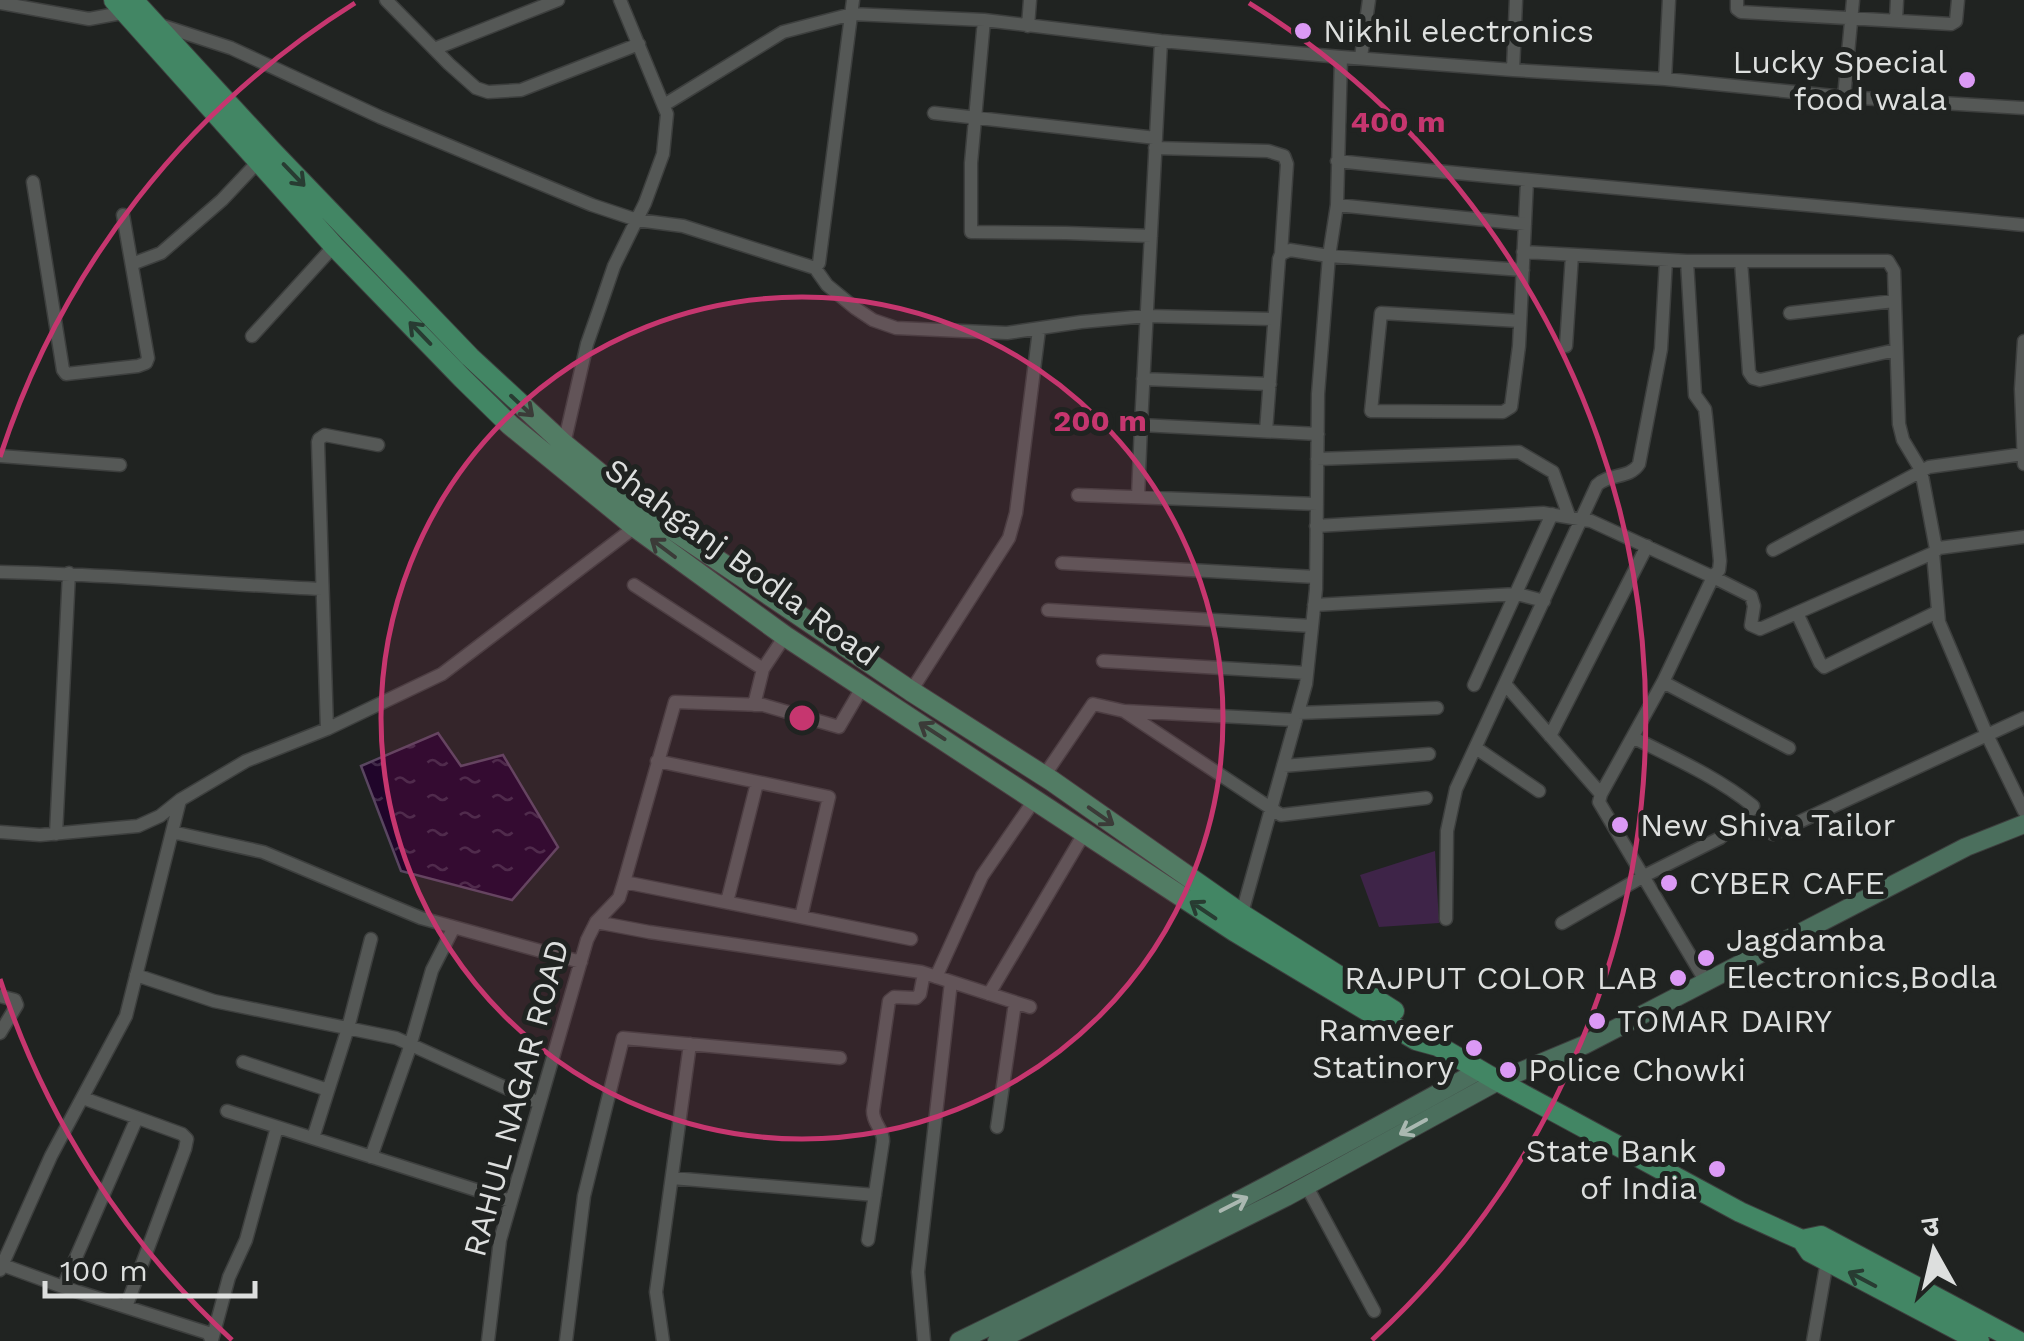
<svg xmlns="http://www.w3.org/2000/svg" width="2024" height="1341" font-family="'Work Sans','Noto Sans Devanagari',sans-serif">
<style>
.park{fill:#3e2448}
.water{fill:url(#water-ripples);stroke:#594660;stroke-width:2.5}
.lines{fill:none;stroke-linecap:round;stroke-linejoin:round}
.minor-casing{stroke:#3d3f3e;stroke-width:15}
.secondary-casing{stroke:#3d3f3e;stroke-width:20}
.primary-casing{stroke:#3d3f3e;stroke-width:22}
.minor{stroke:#555856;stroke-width:12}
.secondary{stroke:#4b6f5d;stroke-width:18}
.primary{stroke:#428664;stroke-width:20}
.oneway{stroke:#283c32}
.oneway2{stroke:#aab8b1}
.ring{fill:none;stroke:#c6366f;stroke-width:5}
.poi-dot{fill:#db99f5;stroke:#202321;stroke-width:4}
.labels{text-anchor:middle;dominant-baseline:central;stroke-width:10;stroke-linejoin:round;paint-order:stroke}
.poi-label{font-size:32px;fill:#dddfde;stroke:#202321;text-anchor:start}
.street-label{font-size:32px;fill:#dddfde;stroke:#202321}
.centre{fill:#c6366f;stroke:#202321;stroke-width:5}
.ring-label{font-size:30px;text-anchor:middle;font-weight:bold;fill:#c6366f;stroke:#202321;stroke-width:10;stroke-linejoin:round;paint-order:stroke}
</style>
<defs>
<pattern id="water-ripples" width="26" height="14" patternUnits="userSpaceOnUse" patternTransform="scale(2.5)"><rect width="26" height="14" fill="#20052a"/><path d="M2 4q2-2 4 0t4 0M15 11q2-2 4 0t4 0" fill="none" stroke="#402948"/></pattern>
</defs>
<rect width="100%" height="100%" fill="#202321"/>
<!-- park -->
<path class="park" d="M1435,851L1439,923L1379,927L1360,875Z"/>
<!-- water -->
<path class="water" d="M438,733L461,766L503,755L558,847L512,900L401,871L361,766Z"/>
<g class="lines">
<defs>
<path id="minor" d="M386,0L449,64L476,88L488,92L521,90L639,44
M1737,0V9L1741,12L1951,24L1956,21L1958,0
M0,3L89,19L127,12
M984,20L971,163V232L1066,233L1151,236
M1896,20L1897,0
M160,25L231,48L380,117L592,205L637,220L683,226L815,268L819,263L853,0
M1028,26L1030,0
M434,49L558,0
M1361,57L1369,0
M1513,70L1516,0
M1665,79L1669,0
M1844,97L1853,0
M664,105L783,32L852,14L984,20L1161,41L1341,57L1513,70L1665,79L1844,97L2024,108
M934,113L1156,138
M1155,148L1268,151L1284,156L1287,164L1281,254
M1337,161C1565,185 1795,203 2024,225
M33,182L63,370L66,374L138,366L146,363L148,358L123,215
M1337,205L1525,224
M1523,252L1687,261H1888L1894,271L1899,424L1903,440L1921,470L1936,549
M1687,261L1695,395L1705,409L1706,417L1720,561L1719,570L1713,577L1751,596L1754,606L1751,625L1760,629L1933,553
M1741,261L1749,372L1753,378L1760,380L1896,350
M132,264L161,253L222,200L258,162
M815,268L827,285L855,308L873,320L896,328L1007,333L1081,322L1147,316L1274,319
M1790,313L1894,301
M1520,321L1381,313L1371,411L1503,412L1511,407L1519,346L1527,181
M252,336L334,246
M2024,341L2021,389L2024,464
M1566,346L1572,255
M1143,379L1270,384
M1141,425L1161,41
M1266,431L1279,259L1281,254L1290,250L1329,256L1523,270
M564,444L587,344L600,307L614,266L645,203L663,154L667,114L620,0
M0,456L120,465
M1317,459L1519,452L1553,472L1569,516
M1078,495L1317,504
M1138,497L1141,425L1318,434
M1316,526L1543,513L1591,521L1713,577L1663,682L1601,794L1599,802L1706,982
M2024,537L1939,548L1933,553L1939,622L1987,735L2024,811
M1773,550L1929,467L2024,454
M1062,563L1316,577
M0,572C107,574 214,584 322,589
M634,585L763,669
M1314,605L1517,594L1544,601
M1048,610L1312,626
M1797,613L1820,663L1824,667L1937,612
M1103,661L1307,673
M1663,682L1789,748
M1505,684L1601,794
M1474,685L1552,514
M863,686L839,727L763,705L675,702L624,882L911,939
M911,691L1009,538L1016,513L1039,330
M754,705L763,669L785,636
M1124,711L1281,815L1426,798
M1298,713L1437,708
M327,729L318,442L319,439L325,435L378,445
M1550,736L1647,546
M1476,748L1539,791
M657,761L829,797L801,917
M1283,766L1429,754
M1044,776L1093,704L1124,711L1296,720
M0,832L40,835L138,826L160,816L180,800L246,761L327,729L442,674L635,527
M172,832L263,852L421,918L581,962
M56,834L69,573
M1773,834L2024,718
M727,902L757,783
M1446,919L1447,831L1456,789L1597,485C1609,473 1630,479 1639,464L1661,349L1666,260
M1240,920L1306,684L1316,589L1318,394L1329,256L1337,205L1341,57
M596,922L649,932L921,972L1030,1007
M1562,923L1642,877L1720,838L1752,809L1753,806C1717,777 1674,758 1634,738
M136,975L214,1001L396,1038L539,1103
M936,977L982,876L1035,799
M989,994L1085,832
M0,996L15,1000L17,1005L0,1033
M243,1062L328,1090
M83,1098L182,1134L187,1139L185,1149L126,1307
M227,1111L511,1201
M997,1127L1015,1003
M313,1138L348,1028L371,939
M371,1157L408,1053L432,970L454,927
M672,1178L875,1195
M1306,1185L1374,1311
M868,1240L883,1141C883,1128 873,1124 873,1111L889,1001L894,997L916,998L920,994L924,973
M0,1264L63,1287L208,1333L212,1341
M0,1270L51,1156L126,1016L180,800
M63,1287L137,1118
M212,1340L229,1277L246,1240L277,1127
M488,1341L500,1240L587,940L596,922L619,898L624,882
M566,1341L584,1196L623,1038L840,1058
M663,1341L656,1292L690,1044
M924,1341L918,1272L951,982
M1813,1341L1827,1261"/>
<path id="secondary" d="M959,1341C1136,1256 1309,1165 1480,1070
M997,1341L1286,1197L1498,1081L1584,1045L1966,847L2024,824"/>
<path id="primary" d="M114,0L334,246L463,379L510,425L635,527L785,636L1234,931L1416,1040L1438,1046L1498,1081L1740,1212L1802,1240L1810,1252L1979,1341
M133,0L271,150L470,357L564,444L648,513L911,691L1052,781L1243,915L1394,1011
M1802,1240L1821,1236L2018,1341"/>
</defs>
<!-- minor casing -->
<use href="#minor" class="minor-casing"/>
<!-- secondary casing -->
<use href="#secondary" class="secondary-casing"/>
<!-- primary casing -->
<use href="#primary" class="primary-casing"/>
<!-- minor -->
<use href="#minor" class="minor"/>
<!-- secondary -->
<use href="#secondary" class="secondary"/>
<!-- primary -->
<use href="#primary" class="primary"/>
</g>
<!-- one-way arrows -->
<defs><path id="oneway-shaft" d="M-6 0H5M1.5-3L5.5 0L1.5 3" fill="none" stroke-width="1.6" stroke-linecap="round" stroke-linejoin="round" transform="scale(2.5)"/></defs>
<g class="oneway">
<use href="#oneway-shaft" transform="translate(294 175) rotate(46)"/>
<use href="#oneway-shaft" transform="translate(420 333) rotate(-134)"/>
<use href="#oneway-shaft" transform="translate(522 406) rotate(43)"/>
<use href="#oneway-shaft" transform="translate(663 548) rotate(-143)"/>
<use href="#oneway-shaft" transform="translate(932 731) rotate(-147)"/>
<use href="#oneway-shaft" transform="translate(1101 816) rotate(35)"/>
<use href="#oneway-shaft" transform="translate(1203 910) rotate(-146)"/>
<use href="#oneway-shaft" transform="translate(1862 1279) rotate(-152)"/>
</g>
<g class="oneway2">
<use href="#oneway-shaft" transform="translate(1413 1127) rotate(151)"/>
<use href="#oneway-shaft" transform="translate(1234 1204) rotate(-27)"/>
</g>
<!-- distance rings -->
<circle cx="802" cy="718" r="421" fill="#c6366f" fill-opacity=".12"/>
<g class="ring">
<circle cx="802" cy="718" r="421"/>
<path d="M232 1340A843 843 0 0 1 0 979M0 457A843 843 0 0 1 355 3M1249 3A843 843 0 0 1 1372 1340"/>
</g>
<!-- markers -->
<g class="poi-dot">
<circle cx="1303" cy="31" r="10"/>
<circle cx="1967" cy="80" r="10"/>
<circle cx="1620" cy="825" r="10"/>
<circle cx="1669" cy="883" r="10"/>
<circle cx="1706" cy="958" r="10"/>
<circle cx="1678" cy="978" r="10"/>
<circle cx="1597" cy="1021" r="10"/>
<circle cx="1474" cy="1048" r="10"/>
<circle cx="1508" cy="1070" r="10"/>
<circle cx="1717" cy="1169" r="10"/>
</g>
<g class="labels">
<!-- poi labels -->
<g class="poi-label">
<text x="1323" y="31">Nikhil electronics</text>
<text x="1947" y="62" text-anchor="end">Lucky Special<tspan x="1947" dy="37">food wala</tspan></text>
<text x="1640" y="825">New Shiva Tailor</text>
<text x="1689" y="883">CYBER CAFE</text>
<text x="1726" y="940">Jagdamba<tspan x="1726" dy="37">Electronics,Bodla</tspan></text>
<text x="1658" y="978" text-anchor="end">RAJPUT COLOR LAB</text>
<text x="1617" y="1021">TOMAR DAIRY</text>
<text x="1454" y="1030" text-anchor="end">Ramveer<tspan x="1454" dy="37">Statinory</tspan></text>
<text x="1528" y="1070">Police Chowki</text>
<text x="1697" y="1151" text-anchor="end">State Bank<tspan x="1697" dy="37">of India</tspan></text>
</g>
<!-- street labels -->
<g class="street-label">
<text transform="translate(742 562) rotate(36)">Shahganj Bodla Road</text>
<text transform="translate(516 1098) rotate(-75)">RAHUL NAGAR ROAD</text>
</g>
</g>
<circle cx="802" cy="718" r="15" class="centre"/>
<g class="ring-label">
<text x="1398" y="132">400 m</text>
<text x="1100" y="431">200 m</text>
</g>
<!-- north arrow -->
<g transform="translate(1934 1251) rotate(352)" stroke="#202321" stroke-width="8" paint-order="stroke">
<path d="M0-8L18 38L0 25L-18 38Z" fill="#dddfde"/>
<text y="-15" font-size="28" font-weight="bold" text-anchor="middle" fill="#dddfde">उ</text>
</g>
<!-- scale -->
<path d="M45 1281v15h210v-15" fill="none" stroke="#dddfde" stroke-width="5"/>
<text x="60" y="1281" font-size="30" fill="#dddfde" stroke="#202321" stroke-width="8" paint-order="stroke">100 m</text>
</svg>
